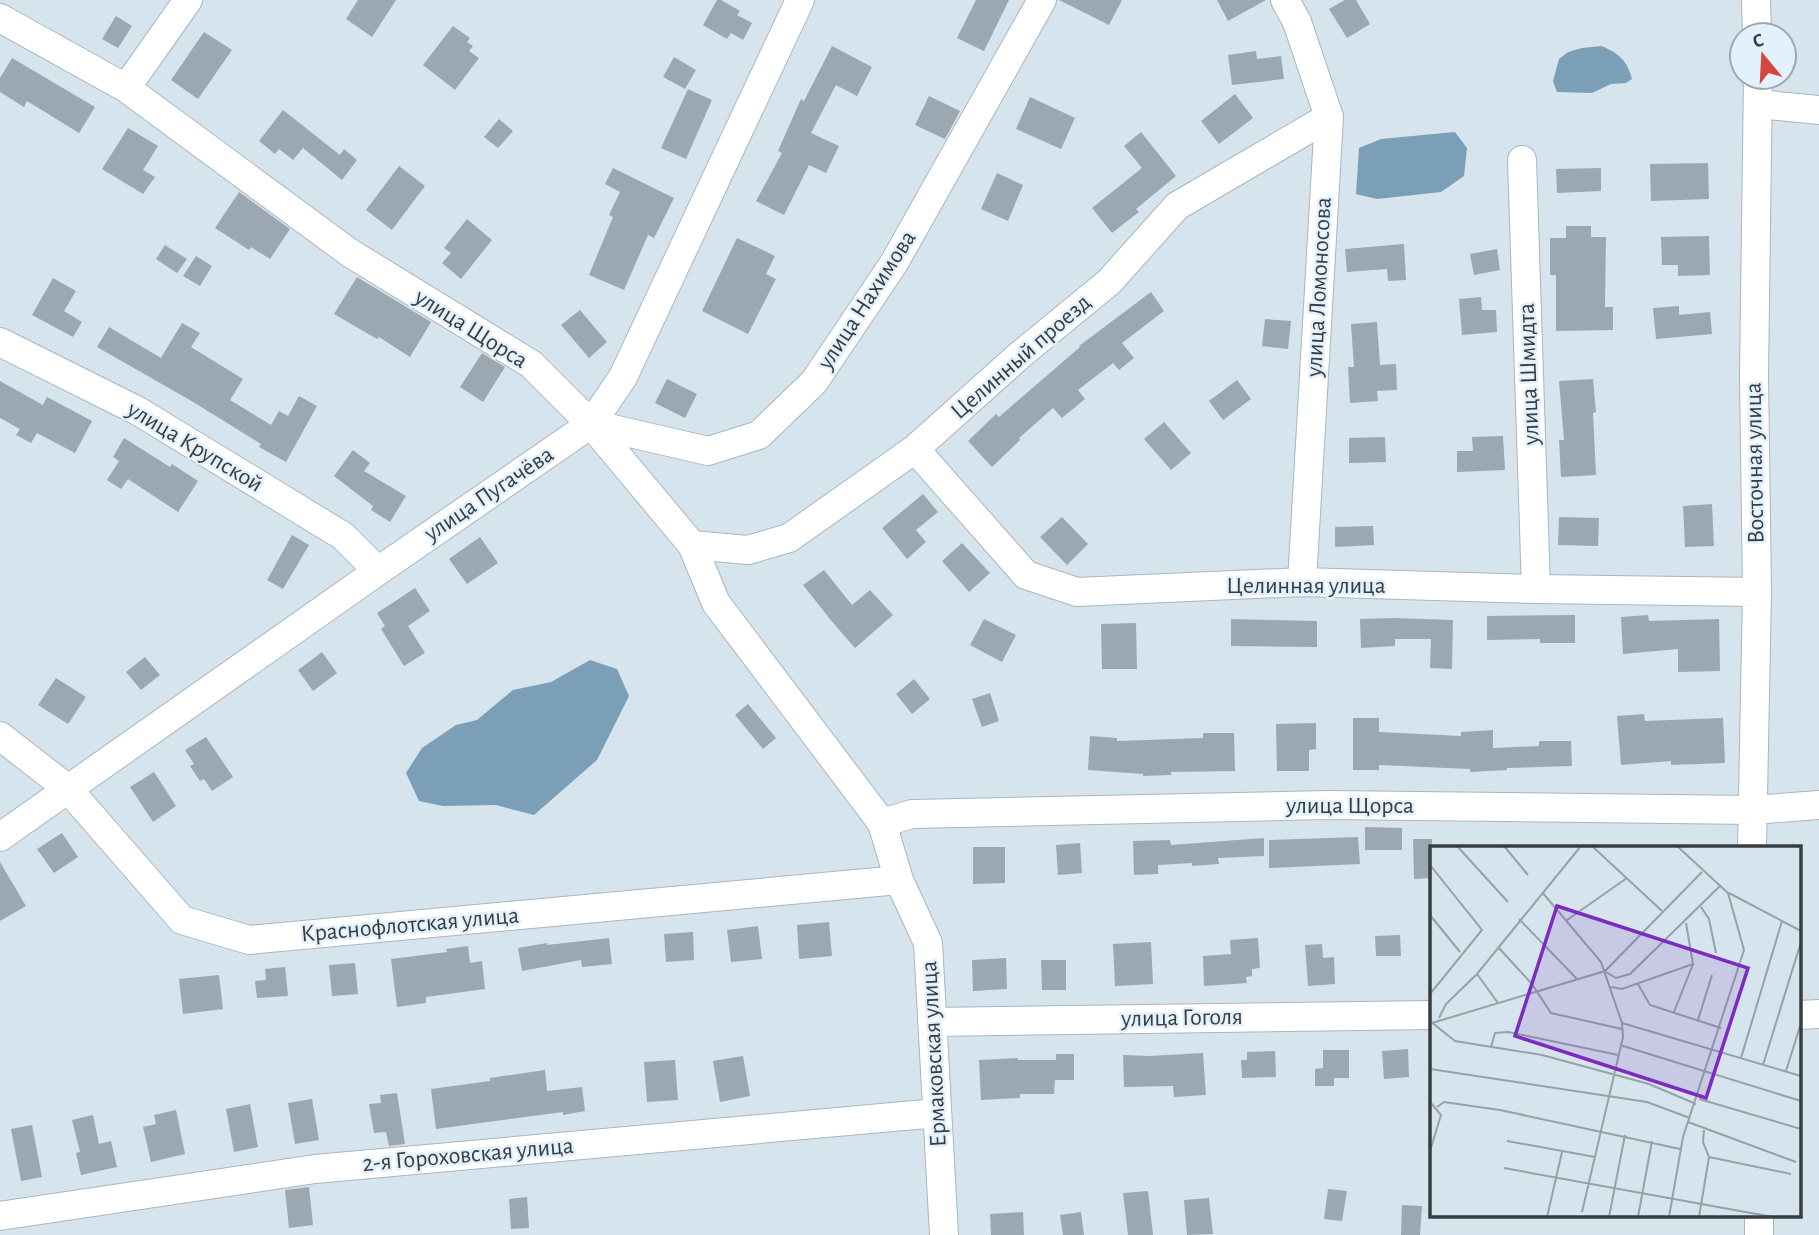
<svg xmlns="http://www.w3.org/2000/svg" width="1819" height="1235" font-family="'Alegreya Sans',sans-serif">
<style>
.water{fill:#7b9fb6}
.building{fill:#9ba8b1}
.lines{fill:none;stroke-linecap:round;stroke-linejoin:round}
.minor-casing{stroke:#a8b6bf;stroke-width:30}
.minor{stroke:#fff;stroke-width:28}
.labels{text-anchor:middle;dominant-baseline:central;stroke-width:5;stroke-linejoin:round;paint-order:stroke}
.street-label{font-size:24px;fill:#383d41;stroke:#e2f1fb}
.inset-road{fill:none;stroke:#96a1a8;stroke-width:2}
.view{fill:#7b2cbf;fill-opacity:0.15;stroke:#7b2cbf;stroke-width:3.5}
.inset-edge{fill:none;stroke:#383d41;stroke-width:3.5}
</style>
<rect width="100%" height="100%" fill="#d5e4ed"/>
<!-- water -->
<path class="water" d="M1602,46C1619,54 1627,60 1632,79L1626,83L1611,84L1592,93L1557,92L1553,81L1559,59L1568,52L1582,48Z
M1455,132L1467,148L1464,176L1441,192L1377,199L1356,194L1359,148L1381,139Z
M590,660L617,669L629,696L597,760L534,815L496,805L443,806L419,801L406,773L422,748L456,725L477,720L513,690L551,682Z"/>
<!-- building -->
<path class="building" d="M358,0H396L372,37L346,19Z
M717,0H721L740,11L737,15L752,23L743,40L731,33L727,39L703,25Z
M976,0H1009L984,51L957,38Z
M1059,0H1122L1109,25Z
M1217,0H1266L1228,21Z
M1345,0H1356L1370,24L1347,38L1329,9Z
M116,16L132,26L118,48L102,39Z
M453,26L470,38L467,42L473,46L469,51L479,58L455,90L423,65Z
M204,32L232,50L198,99L171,80Z
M832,46L872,67L857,96L836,85L811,133L839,146L826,173L809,165L784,215L756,201L782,153L778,151L801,99L804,101Z
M1256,51L1257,59L1281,56L1284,79L1232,85L1228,55Z
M674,57L696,70L685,89L663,77Z
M12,58L95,107L79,133L27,101L24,107L0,92V78Z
M688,89L712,100L686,159L661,148Z
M1235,94L1253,118L1219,144L1201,121Z
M929,96L960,111L945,139L915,125Z
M1030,97L1075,118L1061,149L1016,129Z
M283,110L340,155L344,149L357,160L342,180L303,148L293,160L279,149L275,154L259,141Z
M499,119L513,131L498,148L484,137Z
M128,128L158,146L143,170L155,177L143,194L102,169Z
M1141,132L1176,176L1136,209L1139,212L1112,233L1092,208L1142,168L1124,146Z
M1708,163L1709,199L1651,201L1650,164Z
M399,166L425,186L392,230L366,210Z
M613,168L674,198L654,238L648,235L624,290L589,275L613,217L609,215L620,192L605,184Z
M1601,168V191L1557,193L1556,169Z
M997,173L1023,185L1008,221L981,209Z
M239,192L290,229L270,259L251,247L249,250L215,228Z
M467,219L492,240L461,279L442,263L451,253L444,248Z
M1566,226H1591V237H1606L1605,307H1613V330L1556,331V275H1550V238H1566Z
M1709,236L1710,275L1678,276V265H1662L1661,237Z
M737,238L775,256L766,274L776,279L748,334L702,311Z
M1404,244L1406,280L1388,281L1387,269L1347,272L1345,249Z
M165,245L187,259L177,273L156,259Z
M1497,249L1500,270L1474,275L1470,254Z
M196,256L212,266L200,286L183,276Z
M357,277L431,322L410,357L379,337L377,339L334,314Z
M53,278L76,291L64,311L82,322L73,337L32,315Z
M1151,292L1164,311L1122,343L1134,358L1119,370L1113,363L1078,390L1085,399L1062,418L1053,408L1019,438L1020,440L992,467L968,441L996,414L999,417L1080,347L1079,346Z
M1481,297L1482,310H1496L1497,332L1462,335L1459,299Z
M1679,306V315L1710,312L1712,334L1656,339L1653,308Z
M580,310L607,342L589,358L561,325Z
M1265,319L1291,321L1288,349L1262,346Z
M1377,322L1380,365L1396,364L1397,390L1377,391L1378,401L1350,403L1348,367H1354L1351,324Z
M182,323L200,333L191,347L243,379L230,400L271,425L279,411L288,416L299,396L317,406L286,462L259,447L261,444L195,403L97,347L109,327L161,358Z
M482,353L505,367L483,402L460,387Z
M667,379L697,394L685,418L655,403Z
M1593,379L1596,412L1593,413L1596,475L1561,477L1559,440H1564L1559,381Z
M1237,380L1251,399L1223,420L1209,401Z
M0,381L43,405L47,397L92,421L75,453L37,433L31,443L16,435L20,429L0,418Z
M1164,422L1191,453L1171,470L1144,439Z
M1503,436L1505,470L1457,472V451H1473L1472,437Z
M1385,437L1386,462L1349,463V438Z
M124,438L170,467L172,464L198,481L178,512L128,479L121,489L107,480L119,461L113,457Z
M353,450L370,463L364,471L406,496L390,522L371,510L373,506L334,476Z
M923,494L938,512L916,530L926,542L907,559L882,528Z
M1712,504L1714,546L1685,547L1683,506Z
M1062,517L1088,544L1067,565L1040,537Z
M1559,517L1599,518L1598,546L1558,545Z
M1373,526L1374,545L1335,547V527Z
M292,535L309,545L283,589L267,580Z
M480,537L498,563L467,584L449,559Z
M962,543L990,573L969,592L942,561Z
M824,570L852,605L870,590L893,615L855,648L834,624L803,585Z
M415,588L430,611L408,626L425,653L404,666L381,629L385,626L377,613Z
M1575,615V643H1540V639L1487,640V616Z
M1648,615L1649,621L1719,619L1720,671L1678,672V649L1623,654L1621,617Z
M1394,618L1453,620L1452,669L1430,668L1431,639H1395V646L1361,648L1360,619Z
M984,619L1016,635L1002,662L970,645Z
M1231,619L1317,621V647L1231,646Z
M1136,623L1137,669H1102L1101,624Z
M322,652L337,673L313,691L298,670Z
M145,657L160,675L141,690L126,672Z
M56,678L86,697L68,724L38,705Z
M914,679L930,699L912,714L896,694Z
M990,693L999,721L982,727L972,699Z
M748,704L776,738L763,749L735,715Z
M1644,714L1645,721L1723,718L1725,763L1671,765V761L1621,765L1617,716Z
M1353,718H1379V732L1461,736V732L1493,730V748L1539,746V741H1571L1572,766L1507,768V770L1470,772V769L1379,765V770H1353Z
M1316,723V749L1309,750V771H1277L1276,724Z
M1203,733H1234L1235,771L1171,772V775L1143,776V774L1088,770L1090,736L1117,738V741L1203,738Z
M206,737L233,777L212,791L204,779L200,781L190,766L194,764L185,750Z
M154,772L176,806L153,822L130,787Z
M1365,827L1402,828V850H1365Z
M62,833L78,857L54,873L37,849Z
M1358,837L1360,864L1269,868V840Z
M1264,838V856L1218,858L1219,864L1192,866V863L1158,865V874L1134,875L1133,841L1170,840L1171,845Z
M1413,839H1432V878L1414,879Z
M1080,843L1082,873L1058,875L1056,845Z
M973,847H1005V883L973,884Z
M0,862L26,906L0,921Z
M829,922L832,956L799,959L797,925Z
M758,926L762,959L731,962L727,930Z
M693,932L694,960L666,962L664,934Z
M1400,935L1401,956H1376L1375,936Z
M609,938L612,964L582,967L581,960L522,971L518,948L547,943V945Z
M1258,938L1260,968L1252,969V976L1246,977L1247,983L1204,986L1203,956L1231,954L1230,940Z
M1151,942L1153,984L1115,986L1113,944Z
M1322,944L1323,958L1334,957L1335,984L1308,986L1305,945Z
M468,946L470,963L482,961L485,989L426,997V1003L397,1007L391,959L447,952L446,949Z
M1006,958L1007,989L973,991L972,960Z
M1041,960H1066V990H1042Z
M355,963L358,994L332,996L329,965Z
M285,967L288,996L257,998L255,981L266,980L265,969Z
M219,975L223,1009L183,1014L179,979Z
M1408,1049L1409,1077L1384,1079L1382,1051Z
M1323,1050H1349V1078H1334V1086H1315V1069L1323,1068Z
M1275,1051L1276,1077L1242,1078L1241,1060H1247V1052Z
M1203,1053L1206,1095L1174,1097L1173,1086L1124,1087L1123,1055L1150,1056Z
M1056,1054H1074V1080H1055L1054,1094H1020V1098L981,1100L979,1060L1018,1058V1060H1056Z
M743,1056L750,1096L720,1102L713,1061Z
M675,1060L678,1100L647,1102L644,1062Z
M545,1070L547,1091L582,1087L585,1111L563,1115V1112L436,1129L431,1089L490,1081V1078Z
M397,1093L405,1144L389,1146L386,1132L374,1133L369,1104L381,1103L380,1095Z
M312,1099L319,1140L295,1144L288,1103Z
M250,1104L258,1147L234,1152L226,1109Z
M176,1110L185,1154L151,1162L143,1127L156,1124L154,1115Z
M93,1115L99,1144L111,1141L117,1167L81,1175L76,1153L80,1152L72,1120Z
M32,1125L42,1177L21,1181L11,1129Z
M309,1187L313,1225L289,1228L285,1190Z
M1328,1189L1347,1191L1342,1221L1324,1219Z
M1148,1191L1153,1235H1128L1123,1193Z
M527,1197L529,1228L511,1229L509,1199Z
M1209,1198L1213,1234L1187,1235L1184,1200Z
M1402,1205L1422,1206L1420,1235H1401Z
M1023,1212L1024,1235H991L990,1214Z
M1081,1212L1084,1235H1063L1060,1215Z"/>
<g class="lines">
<defs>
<path id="minor" d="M1285,0L1297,22L1329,117L1302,582
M1756,0L1757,35
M0,18L126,88L350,253L531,364L591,424L692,545L716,603L882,823L899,880L928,943L944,1235
M126,88L188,0
M1758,104L1819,110
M1522,160L1536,589
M0,342L138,411L343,536L378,571
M591,424L708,451L759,435L814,382L894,263L1042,0
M915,449L1026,575L1077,592L1302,582L1536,589L1757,592
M692,545L748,550L789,538L915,449L1020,355L1109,282L1177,206L1329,117
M0,736L68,789L182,920L249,940L899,880
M882,823L912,814L1328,805L1753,810L1819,805
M0,837L378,571L591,424L623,377L800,0
M1752,848L1757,592L1754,376L1758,77
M1800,1015L1819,1014
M932,1022L1432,1015
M0,1216L315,1169L937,1113
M1759,1216V1235"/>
</defs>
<!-- minor casing -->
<use href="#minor" class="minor-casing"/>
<!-- minor -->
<use href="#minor" class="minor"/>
</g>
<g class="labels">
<!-- street labels -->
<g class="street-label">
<text transform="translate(1319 287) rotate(-87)">улица Ломоносова</text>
<text transform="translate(867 300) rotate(-57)">улица Нахимова</text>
<text transform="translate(471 329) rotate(32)">улица Щорса</text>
<text transform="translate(1021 357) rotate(-41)">Целинный проезд</text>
<text transform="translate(1529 374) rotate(-92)">улица Шмидта</text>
<text transform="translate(195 447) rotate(31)">улица Крупской</text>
<text transform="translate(1755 463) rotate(-91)">Восточная улица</text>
<text transform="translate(489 494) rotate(-34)">улица Пугачёва</text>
<text x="1306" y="586">Целинная улица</text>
<text x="1350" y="806">улица Щорса</text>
<text transform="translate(410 925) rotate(-5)">Краснофлотская улица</text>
<text transform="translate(1182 1018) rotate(-1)">улица Гоголя</text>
<text transform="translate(934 1054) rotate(-93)">Ермаковская улица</text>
<text transform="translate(468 1155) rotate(-5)">2-я Гороховская улица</text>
</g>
</g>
<!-- overview -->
<g transform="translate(1430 846)">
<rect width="371" height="371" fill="#d5e4ed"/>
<path class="inset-road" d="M27,0L78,56M74,0L98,29M162,0L232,65M0,19L52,84L0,148M112,46L171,116L192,177L193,191L152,366M299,47L371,85M271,61L279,73L286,107M0,69L30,106M89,73L147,133M137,74L197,32M68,101L102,138L121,167L192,183M176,126L186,132L200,128L291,39M47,128L68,157M208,138L220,159L291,182M181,141L192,143L263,118M244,166L263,118L256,77M9,172L16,158L47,128L151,0M268,174L282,129M0,175L25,195L112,209L219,238L266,258M2,177L175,125L272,26M192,177L371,230M190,199L371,255M61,201L65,187L78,186L188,209M311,212L352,75M333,219L371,96M0,223L217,256L260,272M356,225L371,177M269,253L371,283M0,256L11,269L0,305M7,261L14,256L70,264L250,303M258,276L366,316M77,295L165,311M279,311L361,328M74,322L343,371M117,371L132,306M179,371L195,289M208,371L222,295M239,371L253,291L314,104L298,47L247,0M269,371L279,311L273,296L274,284"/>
<path class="view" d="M127,60L318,122L276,252L85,190Z"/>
<rect width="371" height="371" class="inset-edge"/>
</g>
<!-- north arrow -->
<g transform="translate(1763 56) rotate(342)"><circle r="33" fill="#e2f1fb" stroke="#9ea9b1" stroke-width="2"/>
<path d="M0-5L12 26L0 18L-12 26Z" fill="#d54640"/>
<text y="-10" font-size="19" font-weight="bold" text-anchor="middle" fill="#383d41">С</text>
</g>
</svg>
